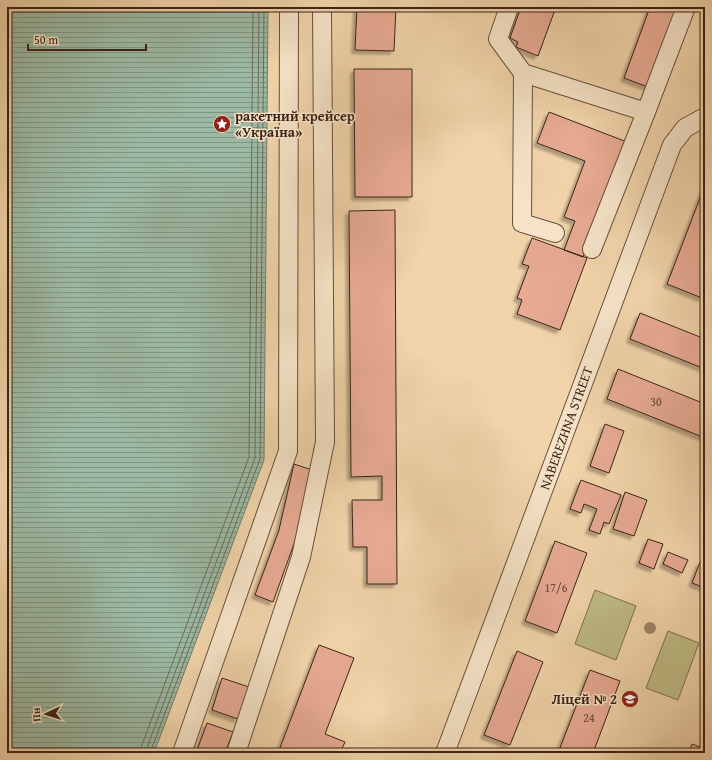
<svg xmlns="http://www.w3.org/2000/svg" width="712" height="760" font-family="'Gentium Book Plus',serif">
<style>
.garden{fill:#bfbb85;stroke:#7d704e}
.water{fill:url(#water-rules);stroke:#757d6b}
.lines{fill:none;stroke-linecap:round;stroke-linejoin:round}
.shore{stroke:#6c6e5c;stroke-width:1}
.building{fill:#e7aa93;stroke:#3b2416;filter:url(#shadow)}
.minor-casing{stroke:#68503b;stroke-width:20}
.minor{stroke:#f6e3c8;stroke-width:18}
.tree{fill:#9f8868}
.labels{text-anchor:middle;dominant-baseline:central;stroke-width:3;stroke-linejoin:round;paint-order:stroke}
.number-label{font-size:12px;fill:#664635}
.poi-label{font-size:14px;font-weight:bold;fill:#3b2416;stroke:#f6e3c8;text-anchor:start}
.street-label{font-size:14px;fill:#3b2416;stroke:#f6e3c8}
</style>
<defs>
<pattern id="water-rules" width="6" height="5" patternUnits="userSpaceOnUse"><rect width="6" height="5" fill="#9cb9a3"/><path d="M0 2.5h6" fill="none" stroke="#809684"/></pattern>
<filter id="shadow"><feDropShadow dx="-3.5" dy="3.5" stdDeviation="1" flood-color="#0004"/></filter>
</defs>
<rect width="100%" height="100%" fill="#f1d4aa"/>
<filter id="stains"><feTurbulence type="fractalNoise" baseFrequency=".005" numOctaves="4"/><feColorMatrix values="0 0 0 0 .2 0 0 0 0 .09 0 0 0 0 .02 0 0 0 .5 -.17"/></filter>
<radialGradient id="worn" r=".72"><stop offset=".6" stop-color="#630" stop-opacity="0"/><stop offset="1" stop-color="#630" stop-opacity=".3"/></radialGradient>
<!-- garden -->
<path class="garden" d="M595,590L636,606L616,660L575,644Z
M668,631L699,643L678,700L646,688Z"/>
<!-- water -->
<path class="water" d="M7,7H268L264,460L154,753H7Z"/>
<g class="lines">
<!-- shore -->
<path class="shore" d="M139,753L249,457L253,7
M145,753L255,458L259,7
M150,753L260,459L264,7"/>
</g>
<!-- building -->
<path class="building" d="M357,7H396L394,51L355,50Z
M521,7H556L538,56L516,47L518,42L510,38Z
M650,7H678L648,87L624,78Z
M354,69H412V197H355Z
M549,112L627,142L583,257L564,250L575,221L564,217L585,161L537,143Z
M705,185V290L702,298L667,284Z
M395,210L397,584H367V547H353L352,500H382V476L351,477L349,211Z
M532,238L587,258L560,330L517,314L522,300L517,298L529,266L522,264Z
M640,313L705,339V369L630,339Z
M618,369L705,404V438L607,399Z
M605,424L624,431L609,473L590,466Z
M294,464L312,470L295,541L273,602L255,595L279,530Z
M581,480L621,495L609,524L604,522L600,534L589,530L597,509L584,504L581,513L570,509Z
M625,492L647,500L634,536L613,529Z
M648,539L663,544L654,569L639,563Z
M555,541L587,553L557,633L525,621Z
M668,552L688,560L682,573L663,564Z
M700,562L705,564V588L692,583Z
M319,645L354,658L325,734L345,742L340,753H278Z
M517,651L543,662L510,745L484,735Z
M590,670L620,681L593,753H558Z
M222,678L249,687L238,719L212,710Z
M207,723L233,732L225,753H196Z
M692,744L705,749V753H688Z"/>
<g class="lines">
<defs>
<path id="minor" d="M509,7L498,39L523,73
M555,233L522,223L523,73L646,112
M592,249L646,112L686,7
M182,753L288,451L289,7
M236,753L301,557L325,442L322,7
M445,753L672,145L685,128L705,117"/>
</defs>
<!-- minor casing -->
<use href="#minor" class="minor-casing"/>
<!-- minor -->
<use href="#minor" class="minor"/>
</g>
<!-- trees -->
<circle class="tree" cx="650" cy="628" r="6"/>
<!-- icons -->
<defs>
<symbol id="sight-disc" viewBox="-11 -11 22 22"><circle r="9.5" fill="#8f2418" stroke="#f6e3c8"/><path d="M0-6L1.8-2.2L6-1.7L2.9 1.2L3.7 5.4L0 3.3L-3.7 5.4L-2.9 1.2L-6-1.7L-1.8-2.2Z" fill="#fff"/></symbol>
<symbol id="school-disc" viewBox="-11 -11 22 22"><circle r="9.5" fill="#8f2418" stroke="#f6e3c8"/><path d="M0-5L7-2L0 1L-7-2ZM-4 1L0 2.5L4 1V4Q0 6-4 4Z" fill="#fff"/></symbol>
</defs>
<g fill-rule="evenodd">
<use href="#sight-disc" x="212" y="114" width="20" height="20"/>
<use href="#school-disc" x="620" y="689" width="20" height="20"/>
</g>
<g class="labels">
<!-- number labels -->
<g class="number-label">
<text x="656" y="401">30</text>
<text x="556" y="587">17/6</text>
<text x="589" y="717">24</text>
</g>
<!-- poi labels -->
<g class="poi-label">
<text x="235" y="116">ракетний крейсер<tspan x="235" dy="16">«Україна»</tspan></text>
<text x="617" y="699" text-anchor="end">Ліцей № 2</text>
</g>
<!-- street labels -->
<g class="street-label">
<text transform="translate(566 428) rotate(-70)">NABEREZHNA STREET</text>
</g>
</g>
<!-- margin -->
<rect width="712" height="760" fill="none" stroke="#f1d4aa" stroke-width="24"/>
<rect x="8" y="8" width="696" height="744" fill="none" stroke="#3b2416" stroke-width="2"/>
<rect x="12" y="12" width="688" height="736" fill="none" stroke="#3b2416"/>
<!-- north arrow -->
<g transform="translate(46 714) rotate(266)" stroke="#f6e3c8" stroke-width="3" paint-order="stroke">
<path d="M0-3L7 15L0 10L-7 15Z" fill="#3b2416"/>
<text y="-6" font-size="11" font-weight="bold" text-anchor="middle" fill="#3b2416">Пн</text>
</g>
<!-- scale -->
<path d="M28 44v6h118v-6" fill="none" stroke="#3b2416" stroke-width="2"/>
<text x="34" y="44" font-size="12" fill="#3b2416" stroke="#f6e3c8" stroke-width="3" paint-order="stroke">50 m</text>
<rect width="100%" height="100%" filter="url(#stains)"/>
<rect width="100%" height="100%" fill="url(#worn)"/>
</svg>
